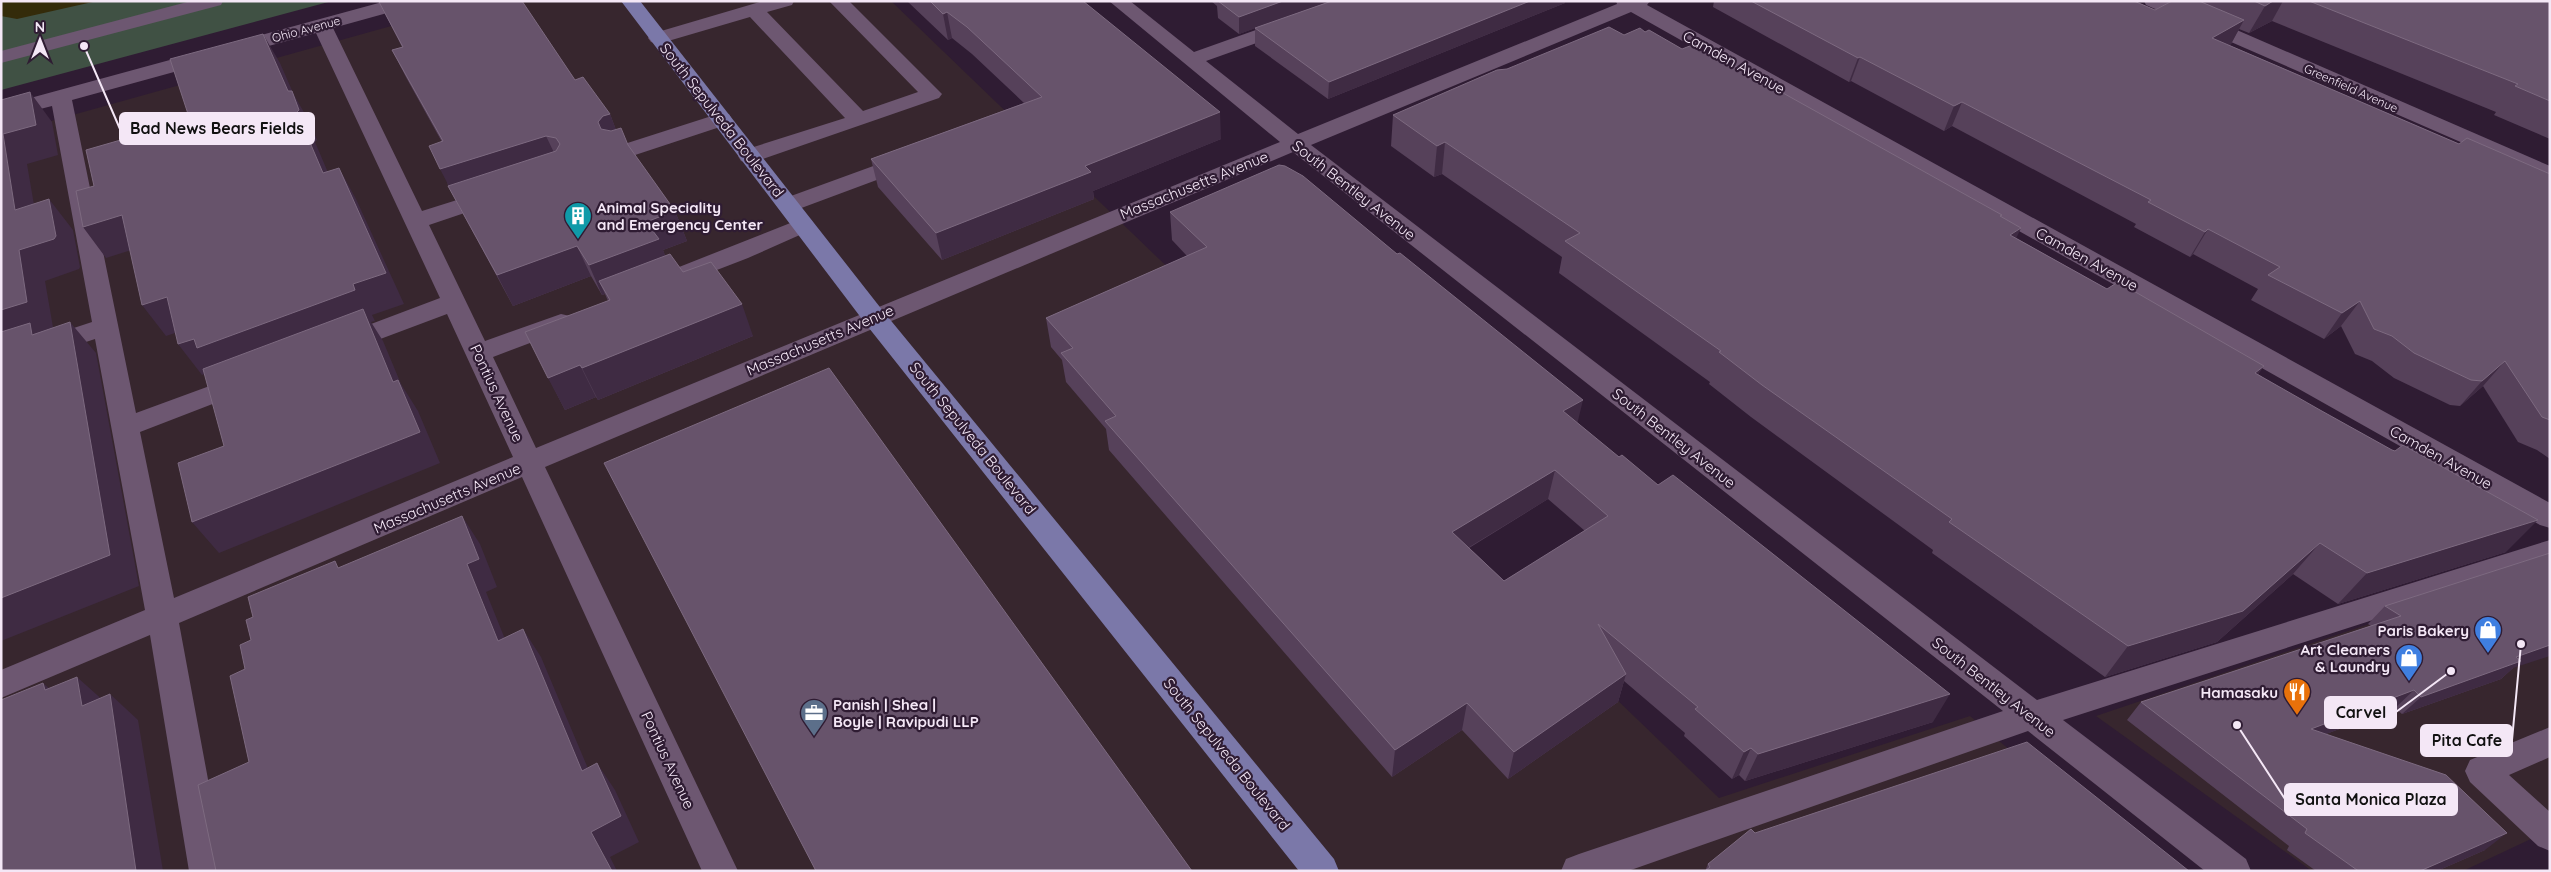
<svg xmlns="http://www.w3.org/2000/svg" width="2551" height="872" font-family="Quicksand,sans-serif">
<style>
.commercial{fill:#37262e}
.green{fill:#405144}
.sand{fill:#342b0a}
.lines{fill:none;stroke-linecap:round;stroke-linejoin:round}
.minor{fill:#6d5771;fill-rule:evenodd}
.major{fill:#7b78a9;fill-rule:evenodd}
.wall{fill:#56415a;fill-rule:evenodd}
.shaded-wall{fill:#3f2b43}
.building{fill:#67536b;stroke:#7d6a80;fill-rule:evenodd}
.labels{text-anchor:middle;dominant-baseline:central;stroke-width:4.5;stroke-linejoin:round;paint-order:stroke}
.far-street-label{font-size:12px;fill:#f4e7f6;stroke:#2f1c33}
.street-label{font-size:15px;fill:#f4e7f6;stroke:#2f1c33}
.poi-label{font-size:15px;font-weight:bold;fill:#f4e7f6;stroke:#2f1c33;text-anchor:end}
.leader{fill:none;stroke:#f4e7f6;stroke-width:2}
.callout-dot{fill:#f4e7f6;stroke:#2f1c33;stroke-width:2}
.callout{fill:#f4e7f6;stroke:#f4e7f6;stroke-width:2}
.callout-label{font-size:16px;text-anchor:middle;font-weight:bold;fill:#111}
</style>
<rect width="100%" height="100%" fill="#2f1c33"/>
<!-- commercial -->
<path class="commercial" d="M481,1H891L1719,798L1970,716L2151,871H1V135Z
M2550,563V830L2463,871H2312L2096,716Z"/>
<!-- green -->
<path class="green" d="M1,1H332L1,90Z"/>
<!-- sand -->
<path class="sand" d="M1,1H97L17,19L1,16Z"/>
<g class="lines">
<!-- minor -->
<path class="minor" d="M191,1H223L221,5L1,63V51Z
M386,1H418L416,5L333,28L422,211L495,188L503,190L506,195L503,200L429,225L485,341L561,314L570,316L574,322L570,328L493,357L536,448L1280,142L1109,1H1130L1194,52L1337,1H1365L1363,5L1206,61L1298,134L1617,4L1616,1H1650L1647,5L2550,503V528L2540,525L1631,12L1311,145L2037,700L2550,540V563L2063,720L2246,859L2251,871H2205L2028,731L1628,871H1561L1566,859L1579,854L2003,711L1293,152L545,467L738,871H702L522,477L179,623L225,871H189L150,635L1,698V670L145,610L95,339L1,370V352L92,322L52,106L1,119V106ZM316,33L440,298L334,338L330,344L334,350L343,353L447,314L513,457L174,598L140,432L254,388L258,382L254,376L245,373L136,413L72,100Z
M763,1H794L792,5L767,12L863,111L918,92L829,1H849L942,94L939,98L757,161L749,163L741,161L738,156L741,151L845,118L750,17L658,44L651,42L648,38L651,34Z
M2144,1H2170L2550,166V181L2146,5Z
M721,113L729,114L732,119L729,124L623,159L615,157L612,152L615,147Z
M909,153L917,155L920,160L917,165L796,210L788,212L780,210L776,205L780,200Z
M803,218L811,220L815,225L811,230L748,258L678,285L669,283L666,277L669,271Z
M2550,727V757L2509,775L2550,812V851L2538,846L2470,782L2465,771L2470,760Z"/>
<!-- major -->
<path class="major" d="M621,1H640L883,311L1334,859L1339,871H1299L865,323Z"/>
</g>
<!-- wall -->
<path class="wall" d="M907,1H1083L1221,139L1093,191L1094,199L942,260L878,187L871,159L1024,103L972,54L952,38L948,40Z
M1211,1H1331L1565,3L1328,99L1255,46V28L1239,34L1218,18L1217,6Z
M1714,1H2134L2155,10L2172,1H2550V139L2494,115L2496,112L2272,21L2249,33L2239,29L2231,44L2229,45L2459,144L2550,174V459L2537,450L2518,442L2483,386L2460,406L2450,405L2394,378L2372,361L2355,354L2341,326L2324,339L2251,300L2258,289L2193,254L2190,257L2134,227L2136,224L1952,126L1944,131L1851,81L1849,82L1713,7Z
M379,2L575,80L610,114L616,130L675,211L687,241L663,250L665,256L753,336L598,400L596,397L565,410L525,332L608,301L605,294L602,295L591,276L513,306L448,186L442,142L407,79L392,50L402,47Z
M1624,35L1682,49L2001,217L2016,238L2258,374L2506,552L2338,604L2293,574L2217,642L2105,677L1932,553L1933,550L1751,417L1709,384L1710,382L1559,273L1562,257L1442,174L1434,177L1391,146L1393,115L1507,69Z
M1170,212L1577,423L1933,722L1745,781L1739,775L1732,779L1684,736L1685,733L1624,681L1618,702L1508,779L1462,730L1392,777L1109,450L1106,429L1066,382L1062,360L1051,347L1046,318L1187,256L1172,240ZM1548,499L1585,531L1504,581L1469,548Z
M2385,606L2513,668L2501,679L2402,714L2395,708L2326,734L2485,850L2437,871H2316L2287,850L2289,846L2127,720L2141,702L2371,626L2368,624Z
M1755,833L2189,871H1705L1708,864Z"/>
<!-- shaded-wall -->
<path class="shaded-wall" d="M1283,1H1331L1239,34V17Z
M1530,1H1565V3L1328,99L1329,82Z
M2273,1H2283L2272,21L2249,33L2265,6Z
M947,12L952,38L948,40L943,14Z
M2244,20L2231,44L2200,62L2212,38Z
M263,34L280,63L294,95L309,121L317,140L315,142L341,203L323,173Z
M1860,57L1851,81L1849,82L1858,58Z
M30,92L52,122L58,155L27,164L40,240L15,210L3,134Z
M1962,102L1952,126L1944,131L1954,106Z
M1220,112L1221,139L1093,191L1094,199L942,260L936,233L1085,166Z
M610,114L621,143L610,151L598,122L603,116Z
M546,136L560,165L455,198L440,169Z
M1445,142L1442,174L1434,177L1437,146Z
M339,168L356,199L404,304L372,315L375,321L371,322L383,341L401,384L418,411L440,463L219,553L192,522L420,432L214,371L202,375L178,344L353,284Z
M49,199L73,230L80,267L79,269L45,281L54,333L1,350V310L19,250Z
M675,211L687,241L663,250L671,269L599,281L605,294L602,295L589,265L646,222Z
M122,215L144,246L106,258L83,227Z
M2021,228L2006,260L2010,235Z
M2208,229L2193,254L2190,257L2205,232Z
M577,246L591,276L513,306L497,275Z
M167,297L190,328L166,336L142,305Z
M2360,301L2341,326L2324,339L2342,313Z
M742,304L753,336L598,400L582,368Z
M70,322L96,353L139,586L1,641V598Z
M2505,361L2483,386L2460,406L2482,381Z
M580,365L596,397L565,410L548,378Z
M2264,366L2242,398L2255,373Z
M1583,400L1576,429L1563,411Z
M1555,470L1548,499L1448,560L1452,532Z
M462,516L480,544L497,587L486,592L517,669L498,641L467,564Z
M2538,520L2506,552L2338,604L2367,573Z
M2320,543L2293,574L2217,642L2105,677L2128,646Z
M523,629L541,657L600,797L582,771Z
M2550,645V656L2513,668L2501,679L2402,714L2421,697L2516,657Z
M1626,674L1618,702L1508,779L1514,752Z
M77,677L106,703L82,706Z
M43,683L73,709L45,690Z
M2414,690L2395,708L2294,746L2311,729Z
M110,694L138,720L163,871H136Z
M1950,694L1933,722L1745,781L1758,754Z
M1467,703L1462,730L1392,777L1395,750Z
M1751,748L1739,775L1732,779L1744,752Z
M597,763L615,790L639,842L610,857L617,871H612L591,832Z
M2507,833L2485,850L2437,871H2420Z"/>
<!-- building -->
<path class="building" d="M381,1H522L575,80L583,77L610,114L603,116L598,122L601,129L611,131L621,128L628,145L675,211L646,222L659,239L589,265L577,246L497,275L448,186L556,151L560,144L556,138L546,136L440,169L429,146L443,141L392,50L403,47L379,2Z
M930,1H1083L1220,112L1085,166L1091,172L936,233L871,159L1042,97L967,27L947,12L943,14Z
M1218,1H1283L1239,17Z
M1332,1H1530L1329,82L1255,28Z
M1751,1H2134L2155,10L2172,1H2199L2244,20L2212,38L2459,144L2467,138L2550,174V420L2542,417L2505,361L2482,381L2471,380L2414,353L2392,336L2374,329L2360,301L2342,313L2268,275L2280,267L2208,229L2205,232L2148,202L2151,200L1962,102L1954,106L1860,57L1858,58Z
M2254,1H2273L2265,6Z
M2309,1H2550V101L2515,86L2518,84Z
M1609,27L1624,35L1640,28L1645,32L1649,30L1682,49L1695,44L2002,215L2000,216L2021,228L2010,235L2107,289L2118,282L2264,366L2255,373L2320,410L2392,450L2395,451L2403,445L2538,520L2367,573L2320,543L2243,611L2128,646L1949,522L1952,519L1762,385L1719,352L1721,351L1565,241L1580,233L1445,142L1437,146L1393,115L1497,70L1507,69Z
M263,34L288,91H292L299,110L297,112L323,173L339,168L386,273L353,284L355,290L197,348L194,339L178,344L167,297L142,305L122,215L83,227L76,191L94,186L86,150L190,120L170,59Z
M30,92L36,125L3,134L15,210L49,199L56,236L54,239L19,250L27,302L1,310V100Z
M1279,165L1285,166L1303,176L1397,254L1400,253L1583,400L1563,411L1619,457L1622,455L1658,485L1673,475L1950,694L1758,754L1751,748L1744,752L1695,709L1698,707L1598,624L1626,674L1514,752L1467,703L1395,750L1105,421L1116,416L1061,353L1073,348L1046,318L1207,247L1170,212ZM1555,470L1608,516L1504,581L1452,532Z
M670,254L683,272L711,262L742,304L582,368L580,365L548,378L525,332L610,300L599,281Z
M363,309L393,382L398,380L420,432L192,522L178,463L224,446L203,369Z
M70,322L110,555L1,598V332L30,323L32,335Z
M829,368L1192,871H816L604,463Z
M462,516L479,559L467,564L498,641L523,629L582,771L597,763L621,816L591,832L612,871H216L198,785L249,762L230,676L245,669L240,645L251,640L246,620L253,617L248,597L335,561L338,568Z
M2550,553V645L2516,657L2521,661L2421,697L2414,690L2311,729L2446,775L2507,833L2420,871H2359L2357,870L2305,833L2307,829L2141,702L2401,616L2385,606Z
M77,677L82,706L110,694L136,871H1V700L43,683L45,690Z
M2027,742L2189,871H1705L1710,867L1708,864L1751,829L1755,833Z"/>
<!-- icons -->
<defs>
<symbol id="building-pin" viewBox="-11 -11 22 30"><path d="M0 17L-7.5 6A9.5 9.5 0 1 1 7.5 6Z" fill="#0f9aa8" stroke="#2f1c33"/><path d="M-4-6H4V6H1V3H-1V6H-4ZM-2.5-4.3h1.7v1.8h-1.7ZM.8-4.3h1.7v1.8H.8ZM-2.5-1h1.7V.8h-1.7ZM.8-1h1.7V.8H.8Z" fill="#fff"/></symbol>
<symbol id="shop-pin" viewBox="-11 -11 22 30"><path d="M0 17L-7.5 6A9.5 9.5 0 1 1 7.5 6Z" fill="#3f7fe0" stroke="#2f1c33"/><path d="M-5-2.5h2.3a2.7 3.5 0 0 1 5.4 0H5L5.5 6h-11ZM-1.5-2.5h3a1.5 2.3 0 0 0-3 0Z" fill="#fff"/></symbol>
<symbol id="restaurant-pin" viewBox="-11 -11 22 30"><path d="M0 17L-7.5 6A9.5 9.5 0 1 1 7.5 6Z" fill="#e8710a" stroke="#2f1c33"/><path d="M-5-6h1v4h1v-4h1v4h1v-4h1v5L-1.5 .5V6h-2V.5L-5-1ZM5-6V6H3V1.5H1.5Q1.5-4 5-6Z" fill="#fff"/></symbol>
<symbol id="office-pin" viewBox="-11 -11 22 30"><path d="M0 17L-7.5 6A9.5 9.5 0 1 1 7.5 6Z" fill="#5c6f8a" stroke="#2f1c33"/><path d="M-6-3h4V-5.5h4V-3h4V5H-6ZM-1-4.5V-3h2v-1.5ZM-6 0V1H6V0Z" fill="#fff"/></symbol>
</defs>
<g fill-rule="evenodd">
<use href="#building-pin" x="562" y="200" width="32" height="43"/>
<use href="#shop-pin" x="2472" y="614" width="32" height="43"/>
<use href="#shop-pin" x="2393" y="642" width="32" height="43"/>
<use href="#restaurant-pin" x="2281" y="676" width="32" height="43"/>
<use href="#office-pin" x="798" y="697" width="32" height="43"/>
</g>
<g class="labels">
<!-- far-street labels -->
<g class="far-street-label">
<text transform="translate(306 29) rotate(-15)">Ohio Avenue</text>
<text transform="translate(2351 88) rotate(24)">Greenfield Avenue</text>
</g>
<!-- street labels -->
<g class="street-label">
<text transform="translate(1734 62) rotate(29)">Camden Avenue</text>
<text transform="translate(722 120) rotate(52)">South Sepulveda Boulevard</text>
<text transform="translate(1194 185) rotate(-22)">Massachusetts Avenue</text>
<text transform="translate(1354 190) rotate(38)">South Bentley Avenue</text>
<text transform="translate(2087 259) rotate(29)">Camden Avenue</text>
<text transform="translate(820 340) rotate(-23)">Massachusetts Avenue</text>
<text transform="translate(497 393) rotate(65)">Pontius Avenue</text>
<text transform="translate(973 438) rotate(51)">South Sepulveda Boulevard</text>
<text transform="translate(1674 438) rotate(38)">South Bentley Avenue</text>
<text transform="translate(2441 457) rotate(29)">Camden Avenue</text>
<text transform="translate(447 498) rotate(-23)">Massachusetts Avenue</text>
<text transform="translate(1994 687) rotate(38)">South Bentley Avenue</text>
<text transform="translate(1227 754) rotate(51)">South Sepulveda Boulevard</text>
<text transform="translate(668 760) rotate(65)">Pontius Avenue</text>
</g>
<!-- poi labels -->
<g class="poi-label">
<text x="597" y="207" text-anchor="start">Animal Speciality<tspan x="597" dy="17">and Emergency Center</tspan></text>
<text x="2469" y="630">Paris Bakery</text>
<text x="2390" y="649">Art Cleaners<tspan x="2390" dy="17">&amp; Laundry</tspan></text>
<text x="2278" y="692">Hamasaku</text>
<text x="833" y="704" text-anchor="start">Panish | Shea |<tspan x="833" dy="17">Boyle | Ravipudi LLP</tspan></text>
</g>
</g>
<!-- callouts -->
<path class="leader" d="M84 46L120 129M2451 671L2396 712M2521 644L2512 740M2237 725L2285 799"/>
<g class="callout-dot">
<circle cx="84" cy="46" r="5"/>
<circle cx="2451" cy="671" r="5"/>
<circle cx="2521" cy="644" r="5"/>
<circle cx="2237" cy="725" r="5"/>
</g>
<g class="callout">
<rect x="120" y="113" width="194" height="31" rx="5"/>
<rect x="2325" y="697" width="71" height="31" rx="5"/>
<rect x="2421" y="725" width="91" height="31" rx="5"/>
<rect x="2285" y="784" width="172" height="31" rx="5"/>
</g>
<g class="callout-label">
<text x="217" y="134">Bad News Bears Fields</text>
<text x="2361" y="718">Carvel</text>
<text x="2467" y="746">Pita Cafe</text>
<text x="2371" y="805">Santa Monica Plaza</text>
</g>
<!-- border -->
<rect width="2551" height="872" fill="none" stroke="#f4e7f6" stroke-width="5"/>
<!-- north arrow -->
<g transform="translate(40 40)" stroke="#2f1c33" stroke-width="4" paint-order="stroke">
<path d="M0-4L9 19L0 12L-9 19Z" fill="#f4e7f6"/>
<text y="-8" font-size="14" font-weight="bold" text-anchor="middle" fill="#f4e7f6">N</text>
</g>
</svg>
